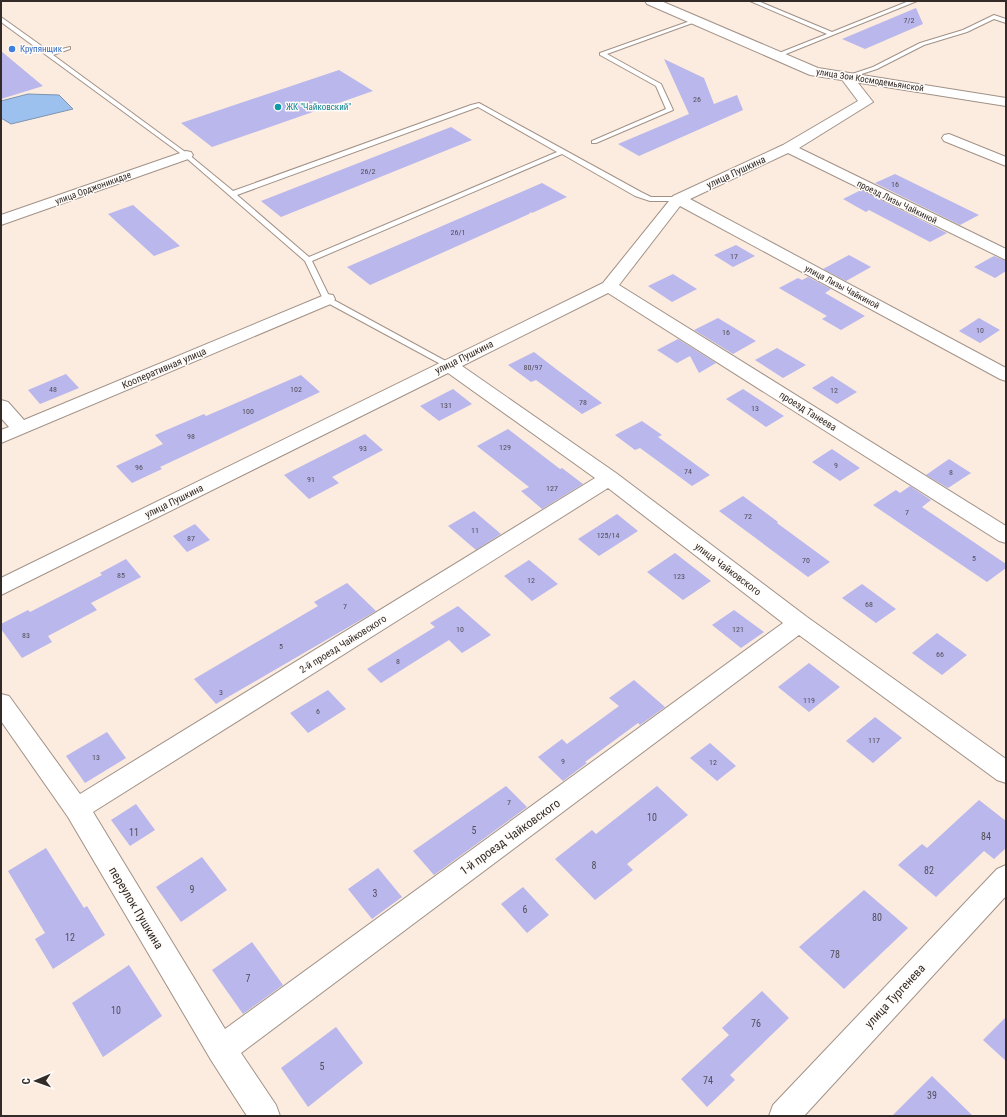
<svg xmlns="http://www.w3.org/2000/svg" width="1007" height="1117" font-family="'Roboto Condensed',sans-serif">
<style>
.water{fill:#9cc1ee;stroke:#7c94b2}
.building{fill:#b9b7ec}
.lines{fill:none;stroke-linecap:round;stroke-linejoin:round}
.lane-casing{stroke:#a19287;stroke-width:2}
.street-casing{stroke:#a19287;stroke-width:2}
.secondary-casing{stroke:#a19287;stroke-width:2}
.lane{fill:#fff;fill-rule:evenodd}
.street{fill:#fff;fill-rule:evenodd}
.secondary{fill:#fff;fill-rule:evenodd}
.shop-dot{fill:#3f7fe0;stroke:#fefbf9;stroke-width:1.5}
.culture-dot{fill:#0f9aa8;stroke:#fefbf9;stroke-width:1.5}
.labels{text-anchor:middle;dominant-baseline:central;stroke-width:3;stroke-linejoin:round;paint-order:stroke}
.number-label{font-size:8px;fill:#544e58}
.far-shop-label{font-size:9px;fill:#366cbe;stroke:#fefbf9;text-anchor:start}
.far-street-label{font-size:9px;fill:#322b27;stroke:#fefbf9}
.far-culture-label{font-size:9px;fill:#0d838f;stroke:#fefbf9;text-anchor:start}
.street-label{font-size:10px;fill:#322b27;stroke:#fefbf9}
.near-number-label{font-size:10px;fill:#544e58}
.near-street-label{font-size:12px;fill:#322b27;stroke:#fefbf9}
</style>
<rect width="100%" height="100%" fill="#fcebdf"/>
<!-- water -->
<path class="water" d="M28,94L59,95L73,109L11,124L1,118V101Z"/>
<!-- building -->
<path class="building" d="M916,8L923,24L865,49L842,39Z
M1,51L43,86L1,99Z
M664,59L704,78L714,104L737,95L743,110L639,156L618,144L689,114Z
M339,70L373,91L212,147L181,123Z
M451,127L472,140L281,217L261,201Z
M895,174L979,215L960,225L875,183Z
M542,183L567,197L532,213L531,212L529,214L370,285L347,267Z
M861,190L947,233L930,242L869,210L866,212L843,199Z
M133,205L180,246L154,256L108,214Z
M736,245L755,256L733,267L714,255Z
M849,255L871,267L846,281L823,269Z
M994,256L1006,261V271L995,278L974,267Z
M673,274L697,289L672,302L648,286Z
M808,277L831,289L825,293L865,316L841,330L822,319L827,316L779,288L798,278L802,280Z
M718,318L756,341L733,354L694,330Z
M979,318L1000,330L980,343L959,331Z
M678,339L716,363L699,373L690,356L677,363L657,350Z
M777,348L806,365L783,378L755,360Z
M534,352L556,369L602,403L582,414L536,380L531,382L508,365Z
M66,374L79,388L40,404L28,390Z
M301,375L320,392L160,467L162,469L132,483L116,466L163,444L155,435L204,414L206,416Z
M832,376L857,392L837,404L812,388Z
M453,389L472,404L439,421L420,406Z
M743,389L784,416L766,427L726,399Z
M642,421L662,435L658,437L710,475L692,486L640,448L635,450L615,435Z
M508,429L560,469L562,468L583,484L542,509L521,491L529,487L477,446Z
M365,434L383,450L332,477L339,483L309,499L284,475Z
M832,449L860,468L840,481L812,462Z
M949,459L971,473L948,488L926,475Z
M910,486L931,500L922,507L1006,564V568L987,582L873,505L896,490L900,493Z
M743,496L778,522L777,523L830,562L808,577L719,511Z
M474,511L501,534L476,550L448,526Z
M617,514L638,531L599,556L578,539Z
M195,524L210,540L187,552L173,536Z
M675,553L711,581L683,600L647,572Z
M126,559L141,577L91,603L97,610L48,636L52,642L22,658L1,629V624L28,610L30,612L102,575L100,573Z
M529,560L558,584L532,601L504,576Z
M347,583L376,611L216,704L194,679L318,606L314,602Z
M862,584L896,609L876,623L842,598Z
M458,606L491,635L462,653L449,640L381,683L367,669L435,627L430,623Z
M734,610L764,632L741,648L712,625Z
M937,633L967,655L942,675L912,653Z
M809,663L840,687L809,712L778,687Z
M634,680L665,707L640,725L638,723L585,762L587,763L563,781L538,757L562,739L567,744L619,706L609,698Z
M328,690L346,709L308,733L290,713Z
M875,717L902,738L873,763L846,741Z
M107,732L126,758L85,783L66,756Z
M710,743L736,766L717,781L690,758Z
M506,786L527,807L434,875L413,851Z
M657,786L688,815L627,864L633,870L595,900L555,859L592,830L596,834Z
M979,800L1006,821V848L994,859L984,851L936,897L898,865L922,844L927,848Z
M136,804L155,830L130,846L111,820Z
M46,848L84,908L87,906L105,935L53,969L35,939L45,933L8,871Z
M202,857L227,890L181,922L156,887Z
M378,868L402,897L372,919L348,889Z
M523,887L549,915L527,933L501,904Z
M864,890L908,928L844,989L799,947Z
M252,942L283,985L243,1014L212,970Z
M129,965L162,1016L103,1057L72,1003Z
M762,991L789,1018L730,1075L735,1080L707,1107L681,1079L729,1035L722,1028Z
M1006,1017V1061L983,1040Z
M336,1027L363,1063L308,1107L281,1068Z
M932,1076L973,1116H892Z"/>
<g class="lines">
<defs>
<path id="lane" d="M750,1H758L832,32L909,1H917L776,58L773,56L774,55L827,34Z
M994,15L1006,19V23L994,19L967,32L924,45L877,69L846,79L843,77L873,67L920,43L963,30Z
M1,17L50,52L70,47V49L53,55L188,154L233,191L471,105L479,103L641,192L651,197H678L682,199L678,201H650L635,196L562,154L312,261L330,298L453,365L452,367H446L324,301L305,261L184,156L1,22ZM478,107L557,152L309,257L237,195Z
M693,20L698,21L607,54L661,84L673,110L596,143H592V141L666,109L656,86L600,55V53Z"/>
<path id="street" d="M846,73L851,74L873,102L799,148L1006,249V260L788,153L690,199L1006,368V381L1000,379L680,206L619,285L1006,526V543L999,541L608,293L462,366L616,473L807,617L1006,759V783L997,780L799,635L241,1053L276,1105L280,1116H247L211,1060L68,817L1,721V694L9,696L80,794L595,478L448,373L1,595V578L603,283L673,196L783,145L858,101L840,77ZM608,488L783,623L225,1029L93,812Z
M949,134L1006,157V166L944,141L942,138L944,135Z
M186,151L191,152L193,155L191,158L1,225V215Z
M327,294L333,295L335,299L333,303L1,443V430L9,427L1,418V400L8,402L24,420Z
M1006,865V896L804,1116H769L773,1105L997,869Z"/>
<path id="secondary" d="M645,1H661L818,68L1006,98V106L810,75L647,4Z"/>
</defs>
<!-- lane casing -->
<use href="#lane" class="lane-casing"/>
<!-- street casing -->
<use href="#street" class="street-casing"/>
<!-- secondary casing -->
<use href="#secondary" class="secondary-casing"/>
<!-- lane -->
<use href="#lane" class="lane"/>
<!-- street -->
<use href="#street" class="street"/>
<!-- secondary -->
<use href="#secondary" class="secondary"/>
</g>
<!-- markers -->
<circle class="shop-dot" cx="12" cy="49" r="4"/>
<circle class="culture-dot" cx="278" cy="107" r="4"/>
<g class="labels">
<!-- number labels -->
<g class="number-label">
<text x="909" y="20">7/2</text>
<text x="697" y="99">26</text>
<text x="368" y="171">26/2</text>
<text x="895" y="184">16</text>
<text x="458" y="232">26/1</text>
<text x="734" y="256">17</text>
<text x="980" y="330">10</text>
<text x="726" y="332">16</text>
<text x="533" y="367">80/97</text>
<text x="53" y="389">48</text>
<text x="296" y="389">102</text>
<text x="834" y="390">12</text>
<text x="583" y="402">78</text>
<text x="446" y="405">131</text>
<text x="755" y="408">13</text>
<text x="248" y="411">100</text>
<text x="191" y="436">98</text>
<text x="505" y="447">129</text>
<text x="363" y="448">93</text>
<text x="836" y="465">9</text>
<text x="139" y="467">96</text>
<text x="688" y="471">74</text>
<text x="951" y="472">8</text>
<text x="311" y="479">91</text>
<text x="552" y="488">127</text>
<text x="907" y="512">7</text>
<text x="748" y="516">72</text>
<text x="475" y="530">11</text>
<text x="608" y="535">125/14</text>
<text x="191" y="538">87</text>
<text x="974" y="558">5</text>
<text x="806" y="560">70</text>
<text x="121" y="575">85</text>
<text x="679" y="576">123</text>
<text x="531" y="580">12</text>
<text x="869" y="604">68</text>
<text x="345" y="606">7</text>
<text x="460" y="629">10</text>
<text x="738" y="629">121</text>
<text x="26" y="635">83</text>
<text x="281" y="646">5</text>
<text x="940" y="654">66</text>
<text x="398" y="661">8</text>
<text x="221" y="692">3</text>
<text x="809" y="700">119</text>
<text x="318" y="711">6</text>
<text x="874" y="740">117</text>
<text x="96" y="757">13</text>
<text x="563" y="761">9</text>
<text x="713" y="762">12</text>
<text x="509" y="802">7</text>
</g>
<!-- far-shop labels -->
<g class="far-shop-label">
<text x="20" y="49">Крупянщик</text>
</g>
<!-- far-street labels -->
<g class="far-street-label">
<text transform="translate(870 80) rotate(9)">улица Зои Космодемьянской</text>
<text transform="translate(93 188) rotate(-20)">улица Орджоникидзе</text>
<text transform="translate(897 202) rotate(26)">проезд Лизы Чайкиной</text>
<text transform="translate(842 287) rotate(28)">улица Лизы Чайкиной</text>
</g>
<!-- far-culture labels -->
<g class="far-culture-label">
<text x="286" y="107">ЖК "Чайковский"</text>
</g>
<!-- street labels -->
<g class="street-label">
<text transform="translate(736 172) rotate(-25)">улица Пушкина</text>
<text transform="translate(464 357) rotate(-26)">улица Пушкина</text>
<text transform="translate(164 368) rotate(-23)">Кооперативная улица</text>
<text transform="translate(808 411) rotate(32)">проезд Танеева</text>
<text transform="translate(174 501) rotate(-26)">улица Пушкина</text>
<text transform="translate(728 569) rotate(37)">улица Чайковского</text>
<text transform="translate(343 644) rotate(-32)">2-й проезд Чайковского</text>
</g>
<!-- near-number labels -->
<g class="near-number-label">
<text x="652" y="817">10</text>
<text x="474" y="830">5</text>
<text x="134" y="832">11</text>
<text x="986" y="836">84</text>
<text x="594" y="865">8</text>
<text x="929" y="870">82</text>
<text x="192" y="889">9</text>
<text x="375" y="893">3</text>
<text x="525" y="909">6</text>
<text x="877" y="917">80</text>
<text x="70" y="937">12</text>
<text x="835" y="954">78</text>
<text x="248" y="978">7</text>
<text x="116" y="1010">10</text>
<text x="756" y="1023">76</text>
<text x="322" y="1066">5</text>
<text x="708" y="1080">74</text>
<text x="932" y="1095">39</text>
</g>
<!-- near-street labels -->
<g class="near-street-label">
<text transform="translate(510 837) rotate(-36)">1-й проезд Чайковского</text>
<text transform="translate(136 908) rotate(59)">переулок Пушкина</text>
<text transform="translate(895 996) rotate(-47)">улица Тургенева</text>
</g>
</g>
<!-- border -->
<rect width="1007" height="1117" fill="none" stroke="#322b27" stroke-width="4"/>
<!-- north arrow -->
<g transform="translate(36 1081) rotate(268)" stroke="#fefbf9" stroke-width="3" paint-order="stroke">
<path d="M0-3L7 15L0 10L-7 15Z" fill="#322b27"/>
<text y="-6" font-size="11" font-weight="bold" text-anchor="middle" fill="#322b27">С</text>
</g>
</svg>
